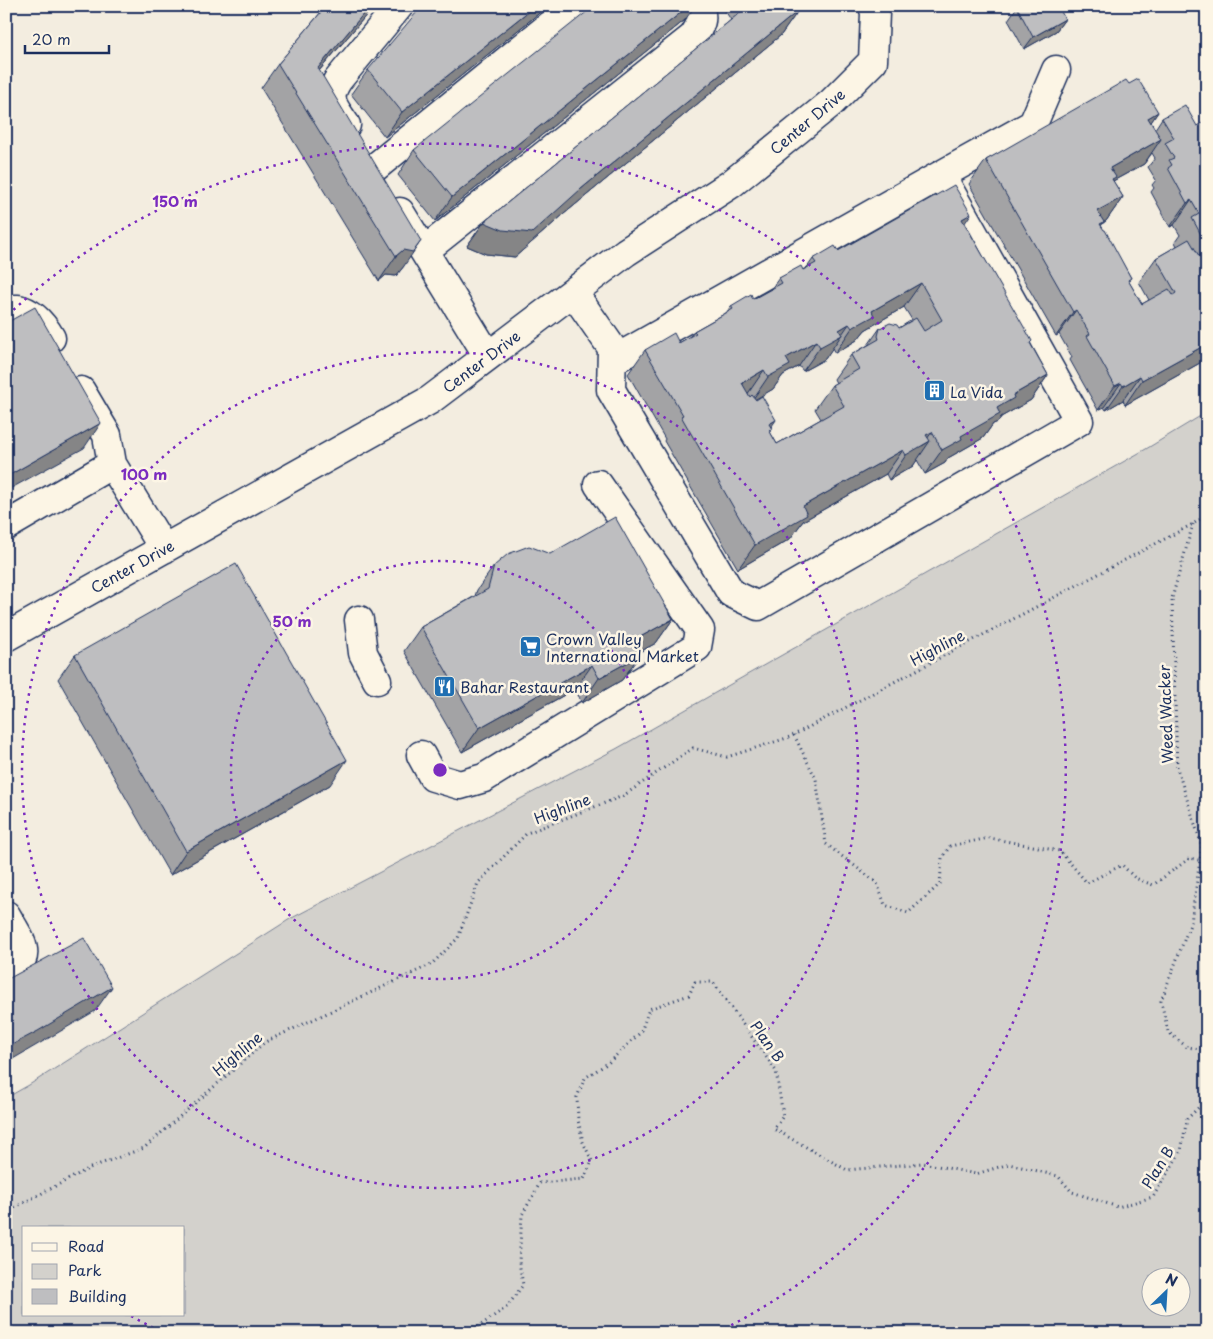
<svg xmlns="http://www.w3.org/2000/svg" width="1213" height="1339" font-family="'Playpen Sans',sans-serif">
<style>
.green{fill:#d3d1cc;stroke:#778095;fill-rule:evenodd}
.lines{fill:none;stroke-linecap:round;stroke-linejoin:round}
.minor-casing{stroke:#1b2f5e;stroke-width:31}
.path{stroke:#1b2f5e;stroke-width:3;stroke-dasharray:1 4;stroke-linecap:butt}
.minor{stroke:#fcf5e5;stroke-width:28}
.wall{fill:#a3a3a5;stroke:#1b2f5e;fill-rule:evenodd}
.shaded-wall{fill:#858586;stroke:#1b2f5e}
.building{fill:#bebec0;stroke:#1b2f5e;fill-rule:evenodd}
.ring{fill:none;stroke:#7b2cbf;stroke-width:2.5;stroke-dasharray:2.5 5}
.labels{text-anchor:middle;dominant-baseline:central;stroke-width:5;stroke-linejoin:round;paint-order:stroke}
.street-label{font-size:15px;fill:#1b2f5e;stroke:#fcf5e5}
.poi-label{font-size:15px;fill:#1b2f5e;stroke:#fcf5e5;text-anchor:start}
.centre{fill:#7b2cbf;stroke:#fcf5e5;stroke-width:2.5}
.ring-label{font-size:15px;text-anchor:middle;font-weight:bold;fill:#7b2cbf;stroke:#fcf5e5;stroke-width:5;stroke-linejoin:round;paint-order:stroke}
</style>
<rect width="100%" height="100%" fill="#f3ede0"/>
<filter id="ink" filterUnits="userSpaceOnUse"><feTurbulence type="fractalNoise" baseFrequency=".02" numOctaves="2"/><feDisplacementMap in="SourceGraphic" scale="10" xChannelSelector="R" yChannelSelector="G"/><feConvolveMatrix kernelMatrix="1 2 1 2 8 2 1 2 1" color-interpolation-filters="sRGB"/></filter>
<g filter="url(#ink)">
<!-- green -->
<path class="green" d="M1207,412V1333H6V1098L29,1085L290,919L616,749L1146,449ZM24,1228H184V1315H24ZM1150,1276H1180V1306H1150Z"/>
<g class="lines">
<defs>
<path id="minor" d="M346,125C334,107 325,100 338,80L399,6
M373,169L574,6
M400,212L488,356
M424,251L693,37C700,26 705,18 698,6
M573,292L612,348L611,390L731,593L758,606L1079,421L941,175L1033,124L1056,70
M6,309C10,309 15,309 18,309C33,312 44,326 51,338
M612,361L941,175
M81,391L107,435L112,464
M6,526L112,464L164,549
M359,620L363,653L377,680
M6,637L430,400L626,252L731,184L831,103L873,61L875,13L873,6
M421,755L433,777L460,785L484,778L697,647L700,630L598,484
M6,915C12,926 28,947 22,959C19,964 11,968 6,971"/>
</defs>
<!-- minor casing -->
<use href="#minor" class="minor-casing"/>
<!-- path -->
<path class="path" d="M1193,524L1172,598L1177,768L1202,846L1191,922L1161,1001L1168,1032L1187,1047L1207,1050
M794,735L816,779L826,844L877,883L885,905L908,913L940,884L942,858L950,846L989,838L1060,851L1087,883L1122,865L1135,878L1153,885L1190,858L1207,862
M6,1212L92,1167L144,1148L265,1042L432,964L458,938L478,883L527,833L623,796L693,748L727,757L790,737L1193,524L1207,515
M469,1333L507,1307L523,1285L519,1262L522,1215L540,1183L584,1179L592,1161L583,1142L578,1120L577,1097L585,1078L608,1063L641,1032L649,1009L689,995L695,982H713L776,1071L783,1116L774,1129L847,1170L923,1163L976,1174L1009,1164L1058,1176L1072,1192L1118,1207L1153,1197L1181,1151L1187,1119L1207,1099"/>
<!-- minor -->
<use href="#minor" class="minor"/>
</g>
<!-- wall -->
<path class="wall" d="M326,6H374L319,71L404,266L396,276L386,275L379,281L261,88L278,64Z
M548,6L385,137L351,94L368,70Z
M722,6H795L798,11L781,35L564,214L515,257L486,254L467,246L484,222L731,20Z
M1017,7L1065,19L1056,31L1024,49L1008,20Z
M685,20L435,221L398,175L414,150Z
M1129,84L1158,112L1151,122L1155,129L1162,118L1197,126L1206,121L1207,359L1125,405L1123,400L1106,410L1104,407L1098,410L1070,360L1072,357L1059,334L1056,336L969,184L986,160ZM1152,153L1155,158L1148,167L1156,180L1152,185L1154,188L1151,192L1170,227L1174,225L1180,235L1175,242L1177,246L1156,258L1139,282L1149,300L1142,304L1129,282L1131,278L1101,226L1103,223L1106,221L1123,197L1113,181L1144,164Z
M965,223L1048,375L1031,400L1001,417L998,422L993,424L983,438L948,458L945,463L925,474L917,460L913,466L889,480L886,474L803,521L790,539L738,569L664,441L665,439L628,374L645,350L679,343L690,336L694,331L726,313L731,306L753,299L771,289L779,278L806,269L813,259L838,251ZM904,307L912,320L899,328H880L868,345L851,355L834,379L836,383L832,385L815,409L821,419L777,444L770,432L771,427L755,399L773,389L783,375L799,366L803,371L825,359L832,348L835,353L857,340L865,330Z
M494,566L673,619L656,643L638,653L639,656L622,680L582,703L575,689L462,752L404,651L421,627L475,596L477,590Z
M75,655L330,785L170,875L58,679Z"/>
<!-- shaded-wall -->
<path class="shaded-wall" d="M370,6H374L301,92L318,68Z
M535,6H548L385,137L402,112Z
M689,6H695L685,20L435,221L452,197Z
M798,11L781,35L564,214L515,257L486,254L467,246L484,222L581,189Z
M1065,19L1056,31L1024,49L1033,37Z
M1158,112L1141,137L1148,118Z
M1161,139L1144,164L1113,181L1110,168Z
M1123,197L1106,221L1103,223L1087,246L1097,211Z
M1191,200L1174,225L1170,227L1187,203Z
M971,214L954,239L962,219Z
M421,241L404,266L396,276L386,275L379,281L396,256L403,250Z
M921,283L904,307L865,330L857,340L835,353L852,328L872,311Z
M1076,310L1059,334L1056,336L1073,312Z
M849,324L825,359L803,371L820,347L839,330Z
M816,341L799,366L783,375L773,389L751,402L768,377L786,358Z
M1207,344V359L1125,405L1142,380Z
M764,370L747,395L742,383Z
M1048,375L1031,400L1001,417L998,422L993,424L983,438L948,458L945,463L925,474L942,450L961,436L997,408L1013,395Z
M1140,376L1123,400L1106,410L1123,386Z
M1121,383L1104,407L1098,410L1115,386Z
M776,420L759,445L769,424Z
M101,423L84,448L6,491V477Z
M932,432L922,446L930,441L913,466L889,480L906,455L926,435Z
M903,450L886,474L803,521L790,539L738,569L755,545L803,506Z
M673,619L656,643L614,666L631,642Z
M639,656L622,680L582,703L599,678Z
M592,665L575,689L462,752L479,728Z
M347,760L330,785L170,875L186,851Z
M112,987L95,1011L6,1063V1048Z"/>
<!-- building -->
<path class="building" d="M326,6H370L318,68L421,241L413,252L403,250L396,256L278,64Z
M422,6H535L402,112L368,70Z
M594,6H689L452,197L414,150Z
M748,6H795L798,11L581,189L532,233L503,230L484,222Z
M1019,6H1058L1065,19L1033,37L1017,7Z
M1138,79L1158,112L1148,118L1161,139L1110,168L1116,177L1112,179L1123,197L1097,211L1104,222L1100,224L1104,230H1105L1131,278L1128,280L1142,304L1169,289L1173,295L1176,293L1156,258L1189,239L1199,256L1207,251V344L1142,380L1140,376L1123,386L1121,383L1115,386L1087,336L1090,334L1076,310L1073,312L986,160L1126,80L1129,84Z
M1185,105L1197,126L1206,121L1207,122V251L1202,244L1205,242L1192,218L1199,214L1191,200L1187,203L1168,168L1172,165L1169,160L1174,158L1165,143L1174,138L1162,118Z
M954,185L971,214L962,219L1032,341L1030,343L1048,375L1013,395L1014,398L997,408L1000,414L961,436L962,439L942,450L932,432L926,435L930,441L906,455L903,450L803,506L807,515L755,545L681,416L683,415L645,350L674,333L679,343L696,333L694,331L733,309L731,306L751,294L753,299L782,283L779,278L801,266L803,270L816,263L813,259L835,246L838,251ZM921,283L942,320L924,331L916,318L899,328L897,325L890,323L880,328L878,336L879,339L851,355L859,369L832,385L844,406L777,444L769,430L772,429L769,424L776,420L762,396L756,400L752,395L750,397L742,383L764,370L768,377L790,365L786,358L816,341L820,347L842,335L839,330L849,324L852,328L874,316L872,311Z
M35,307L101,423L6,477V323Z
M615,517L673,619L631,642L639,656L599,678L592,665L479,728L421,627L488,589L494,566L508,554L529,546L550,554Z
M236,564L347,760L186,851L75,655Z
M84,938L112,987L38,1031L6,1048V980Z"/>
</g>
<!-- distance rings -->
<g class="ring">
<circle cx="440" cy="770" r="209"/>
<circle cx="440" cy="770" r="418"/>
<path d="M160 1331A627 627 0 0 1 131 1316M8 315A627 627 0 1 1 720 1331"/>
</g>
<!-- icons -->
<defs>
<symbol id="building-square" viewBox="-11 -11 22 22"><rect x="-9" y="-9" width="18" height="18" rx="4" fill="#1f6fb2" stroke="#fcf5e5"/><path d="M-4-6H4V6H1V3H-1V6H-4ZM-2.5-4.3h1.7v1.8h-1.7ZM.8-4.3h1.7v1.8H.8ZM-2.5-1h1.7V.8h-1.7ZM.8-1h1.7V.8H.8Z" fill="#fff"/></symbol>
<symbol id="supermarket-square" viewBox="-11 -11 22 22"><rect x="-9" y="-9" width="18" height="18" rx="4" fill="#1f6fb2" stroke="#fcf5e5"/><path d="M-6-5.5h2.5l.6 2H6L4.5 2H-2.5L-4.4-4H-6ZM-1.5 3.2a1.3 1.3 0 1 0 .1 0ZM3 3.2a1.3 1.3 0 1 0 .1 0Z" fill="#fff"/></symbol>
<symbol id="restaurant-square" viewBox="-11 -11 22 22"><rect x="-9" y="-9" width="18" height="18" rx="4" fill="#1f6fb2" stroke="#fcf5e5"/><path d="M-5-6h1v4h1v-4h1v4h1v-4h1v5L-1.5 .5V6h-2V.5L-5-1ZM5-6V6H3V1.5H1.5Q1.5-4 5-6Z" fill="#fff"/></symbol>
</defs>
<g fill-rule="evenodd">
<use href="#building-square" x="922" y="378" width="25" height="25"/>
<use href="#supermarket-square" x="518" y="634" width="25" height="25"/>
<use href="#restaurant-square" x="432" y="674" width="25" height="25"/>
</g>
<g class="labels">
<!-- street labels -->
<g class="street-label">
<text transform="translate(807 121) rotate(-40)">Center Drive</text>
<text transform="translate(481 361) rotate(-37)">Center Drive</text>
<text transform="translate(132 566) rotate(-29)">Center Drive</text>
<text transform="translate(937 647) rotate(-28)">Highline</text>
<text transform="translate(1165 714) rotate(-92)">Weed Wacker</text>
<text transform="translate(562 808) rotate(-21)">Highline</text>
<text transform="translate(768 1041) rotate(55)">Plan B</text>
<text transform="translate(237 1053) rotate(-40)">Highline</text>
<text transform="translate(1157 1167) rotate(-58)">Plan B</text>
</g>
<!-- poi labels -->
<g class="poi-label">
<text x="950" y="391">La Vida</text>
<text x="546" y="638">Crown Valley<tspan x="546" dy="17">International Market</tspan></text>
<text x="460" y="686">Bahar Restaurant</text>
</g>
</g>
<circle cx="440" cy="770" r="8" class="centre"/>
<g class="ring-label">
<text x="175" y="207">150 m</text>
<text x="144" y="480">100 m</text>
<text x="292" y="627">50 m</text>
</g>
<!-- margin -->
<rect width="1213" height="1339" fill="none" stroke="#fcf5e5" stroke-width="25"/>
<rect x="12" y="12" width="1188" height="1314" fill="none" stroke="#1b2f5e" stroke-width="2" filter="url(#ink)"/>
<!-- legend -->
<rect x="22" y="1226" width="162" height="90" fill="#fcf5e5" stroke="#a2a6af"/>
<rect x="32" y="1243" width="25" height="8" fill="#fcf5e5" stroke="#a2a6af"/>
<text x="68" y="1252" font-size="15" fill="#1b2f5e">Road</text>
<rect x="32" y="1264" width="25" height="15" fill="#d3d1cc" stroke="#a2a6af"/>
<text x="68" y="1276" font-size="15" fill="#1b2f5e">Park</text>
<rect x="32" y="1289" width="25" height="15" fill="#bebec0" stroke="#a2a6af"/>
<text x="68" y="1302" font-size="15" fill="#1b2f5e">Building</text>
<!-- north arrow -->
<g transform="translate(1166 1292) rotate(25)"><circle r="24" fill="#fcf5e5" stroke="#a2a6af"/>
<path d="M0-4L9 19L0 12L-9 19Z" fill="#1f6fb2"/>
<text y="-8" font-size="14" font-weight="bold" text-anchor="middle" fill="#1b2f5e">N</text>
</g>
<!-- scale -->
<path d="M25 45v8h84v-8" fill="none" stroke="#1b2f5e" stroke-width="2.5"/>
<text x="32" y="45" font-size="15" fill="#1b2f5e" stroke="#fcf5e5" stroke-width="4" paint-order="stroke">20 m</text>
</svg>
